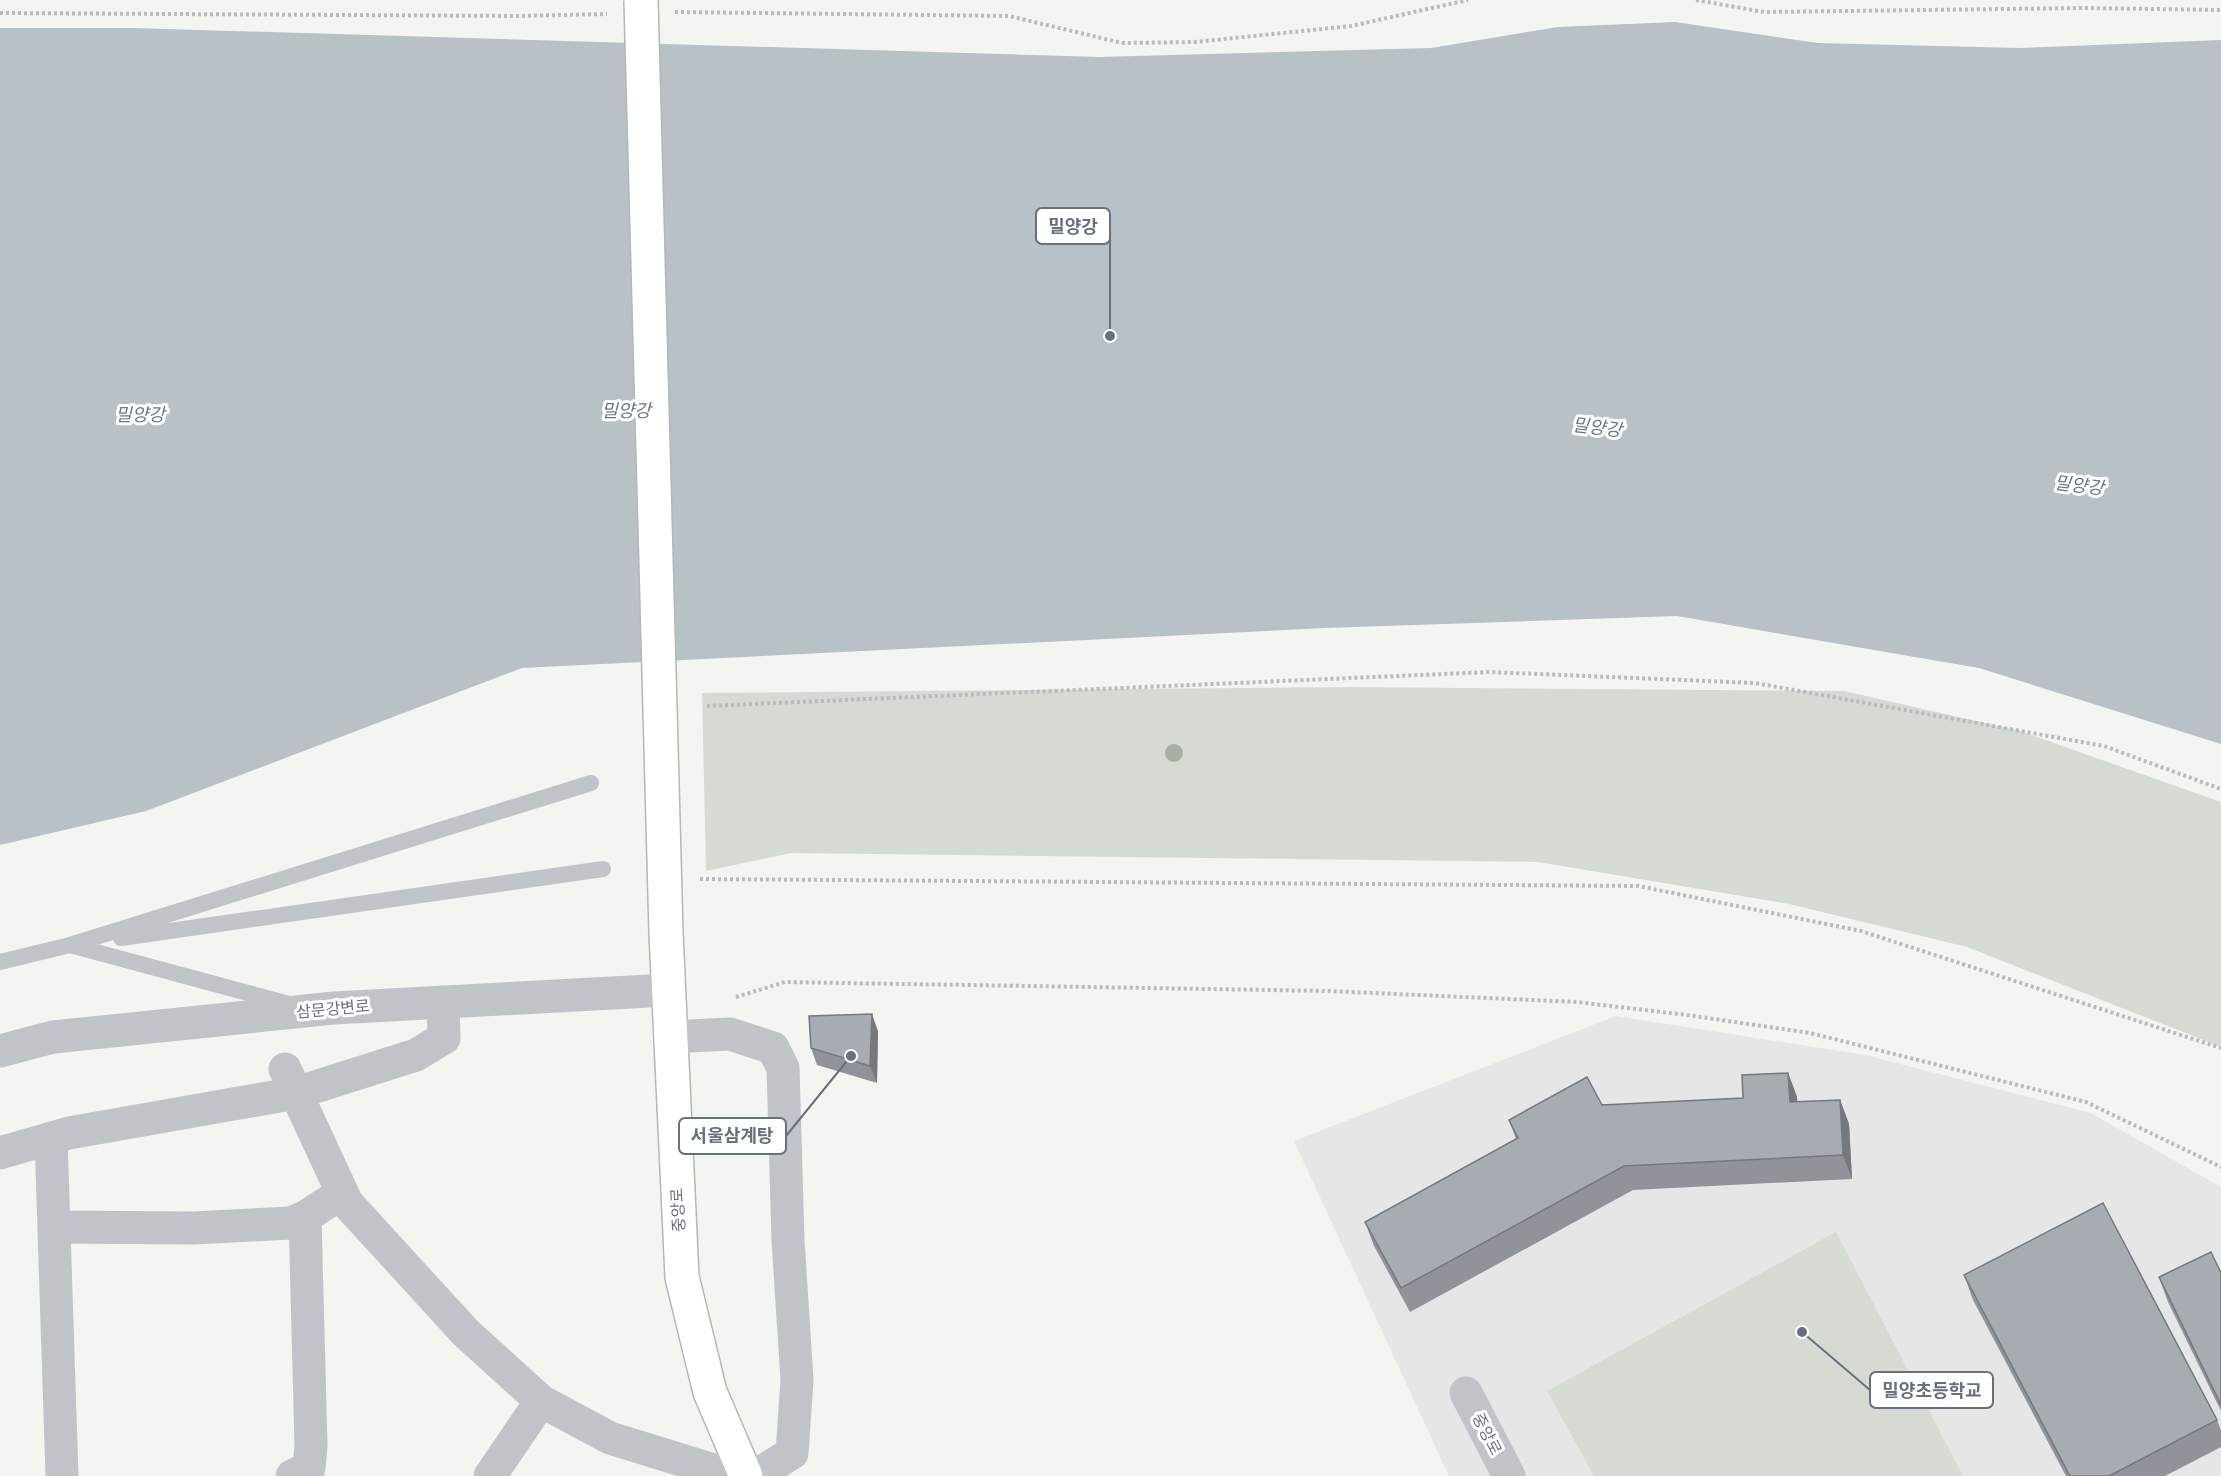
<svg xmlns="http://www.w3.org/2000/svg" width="2221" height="1476" font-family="Poppins,'Noto Sans KR',sans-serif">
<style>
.built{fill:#e5e6e5}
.green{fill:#d5dbd3}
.water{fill:#b8c1c6}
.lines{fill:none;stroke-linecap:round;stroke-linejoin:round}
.secondary-casing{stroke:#b3b6bb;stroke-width:36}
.path{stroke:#b8babd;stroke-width:4;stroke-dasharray:3 3;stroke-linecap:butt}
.service{stroke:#c0c3c7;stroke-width:16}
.minor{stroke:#c0c3c7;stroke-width:33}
.tertiary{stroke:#c0c3c7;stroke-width:33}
.secondary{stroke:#fff;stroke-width:33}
.secondary-bridge-casing{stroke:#b3b6bb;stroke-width:36;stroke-linecap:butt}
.secondary-bridge{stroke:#fff;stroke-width:33}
.tree{fill:#a5b0a3}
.wall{fill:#90949a}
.shaded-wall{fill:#75787d}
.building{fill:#a7acb3;stroke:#75787d;stroke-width:1.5}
.labels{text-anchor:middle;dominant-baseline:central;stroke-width:6;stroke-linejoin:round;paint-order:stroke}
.street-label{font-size:16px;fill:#667080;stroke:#fff}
.water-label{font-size:18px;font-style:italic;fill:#677884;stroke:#fff}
.leader{fill:none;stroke:#667080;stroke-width:2}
.callout-dot{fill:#667080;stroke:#fff;stroke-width:2}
.callout{fill:#fff;stroke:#667080;stroke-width:2}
.callout-label{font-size:18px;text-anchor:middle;font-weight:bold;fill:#667080}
</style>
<rect width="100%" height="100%" fill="#f4f5f1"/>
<!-- built -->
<path class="built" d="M1616,1016L1865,1055L2091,1113L2221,1187V1476H1449L1294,1141Z"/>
<!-- green -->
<path class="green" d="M1350,687L1844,691L2020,731L2221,802V1047L1967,947L1789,904L1538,862L791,853L706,871L702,693Z
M1836,1232L1963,1476H1594L1547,1391Z"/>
<!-- water -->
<path class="water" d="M1675,22L1818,43L2019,48L2221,40V744L1979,668L1677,616L1325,628L522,668L146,811L0,845V28H134L1099,57L1431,48L1558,27Z"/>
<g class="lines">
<defs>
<path id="secondary" d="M666,933L682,1277L710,1392L746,1476"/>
</defs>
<!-- secondary casing -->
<use href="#secondary" class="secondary-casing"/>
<!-- path -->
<path class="path" d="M1696,0L1764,12L2085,8L2221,10
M675,12L1009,16L1122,43L1195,42L1351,26L1468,0
M0,13L517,16L607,14
M707,706L1489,672L1755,683L2104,746L2221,789
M700,879L1638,886L1861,931L2221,1048
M736,997L785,982L1329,991L1577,1002L1687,1015L1810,1033L2086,1102L2221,1167"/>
<!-- service -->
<path class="service" d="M121,938L603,869
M70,945L289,1004
M0,962L70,945L591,783"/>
<!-- minor -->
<path class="minor" d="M670,1037L730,1034L773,1048L783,1068L788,1240L797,1380L792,1453L755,1476
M285,1069L347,1203L466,1333L541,1401
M51,1138L62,1476
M0,1153L69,1133L296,1093L416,1055L444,1038L443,1002
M54,1227L194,1228L290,1223L305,1217L342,1193
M1466,1393L1509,1476
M292,1476L309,1468L311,1445L305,1217
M490,1476L541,1401L610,1438L733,1476"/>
<!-- tertiary -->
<path class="tertiary" d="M0,1051L53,1037L334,1008L668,990"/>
<!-- secondary -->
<use href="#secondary" class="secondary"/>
<defs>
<path id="secondary-bridge" d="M641,0L666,933"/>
</defs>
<!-- secondary-bridge casing -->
<use href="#secondary-bridge" class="secondary-bridge-casing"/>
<!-- secondary-bridge -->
<use href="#secondary-bridge" class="secondary-bridge"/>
</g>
<!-- trees -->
<circle class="tree" cx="1174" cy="753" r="9"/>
<!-- wall -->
<path class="wall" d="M878,1031L877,1083L817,1065L811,1048Z
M1788,1073L1797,1097V1102L1840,1100L1849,1124L1852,1179L1633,1190L1410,1312L1374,1246L1365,1222L1516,1139L1509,1120L1602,1105L1743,1098Z
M2221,1273V1411L2168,1302L2159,1277Z
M1964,1275L2217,1420L2221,1430V1447L2165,1476H2066L1973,1300Z"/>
<!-- shaded-wall -->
<path class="shaded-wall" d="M872,1014L878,1031L877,1083L870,1066Z
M1788,1073L1797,1097L1799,1127L1790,1102Z
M1840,1100L1849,1124L1852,1179L1843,1155Z"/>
<!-- building -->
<path class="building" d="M872,1014L870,1066L811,1048L809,1016Z
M1788,1073L1790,1102L1840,1100L1843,1155L1624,1166L1401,1288L1365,1222L1518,1138L1509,1120L1587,1077L1602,1105L1743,1098L1742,1075Z
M2103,1203L2217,1420L2109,1476H2070L1964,1275Z
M2211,1252L2221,1273V1405L2159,1277Z"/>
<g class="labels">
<!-- street labels -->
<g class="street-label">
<text transform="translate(333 1009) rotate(-5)">삼문강변로</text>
<text transform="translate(678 1210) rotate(-93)">중앙로</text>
<text transform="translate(1487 1434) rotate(63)">중앙로</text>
</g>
<!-- water labels -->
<g class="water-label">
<text x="626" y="410">밀양강</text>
<text x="140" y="414">밀양강</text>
<text transform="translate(1597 427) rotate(7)">밀양강</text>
<text transform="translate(2079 485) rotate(7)">밀양강</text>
</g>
</g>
<!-- callouts -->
<path class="leader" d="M1110 336L1110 226M851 1056L786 1136M1802 1332L1870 1390"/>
<g class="callout-dot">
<circle cx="1110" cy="336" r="6"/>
<circle cx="851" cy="1056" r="6"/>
<circle cx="1802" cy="1332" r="6"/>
</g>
<g class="callout">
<rect x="1036" y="208" width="74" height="36" rx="6"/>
<rect x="679" y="1118" width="107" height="36" rx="6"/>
<rect x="1870" y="1372" width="123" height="36" rx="6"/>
</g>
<g class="callout-label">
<text x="1073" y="233">밀양강</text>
<text x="732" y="1142">서울삼계탕</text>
<text x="1932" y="1397">밀양초등학교</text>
</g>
</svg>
